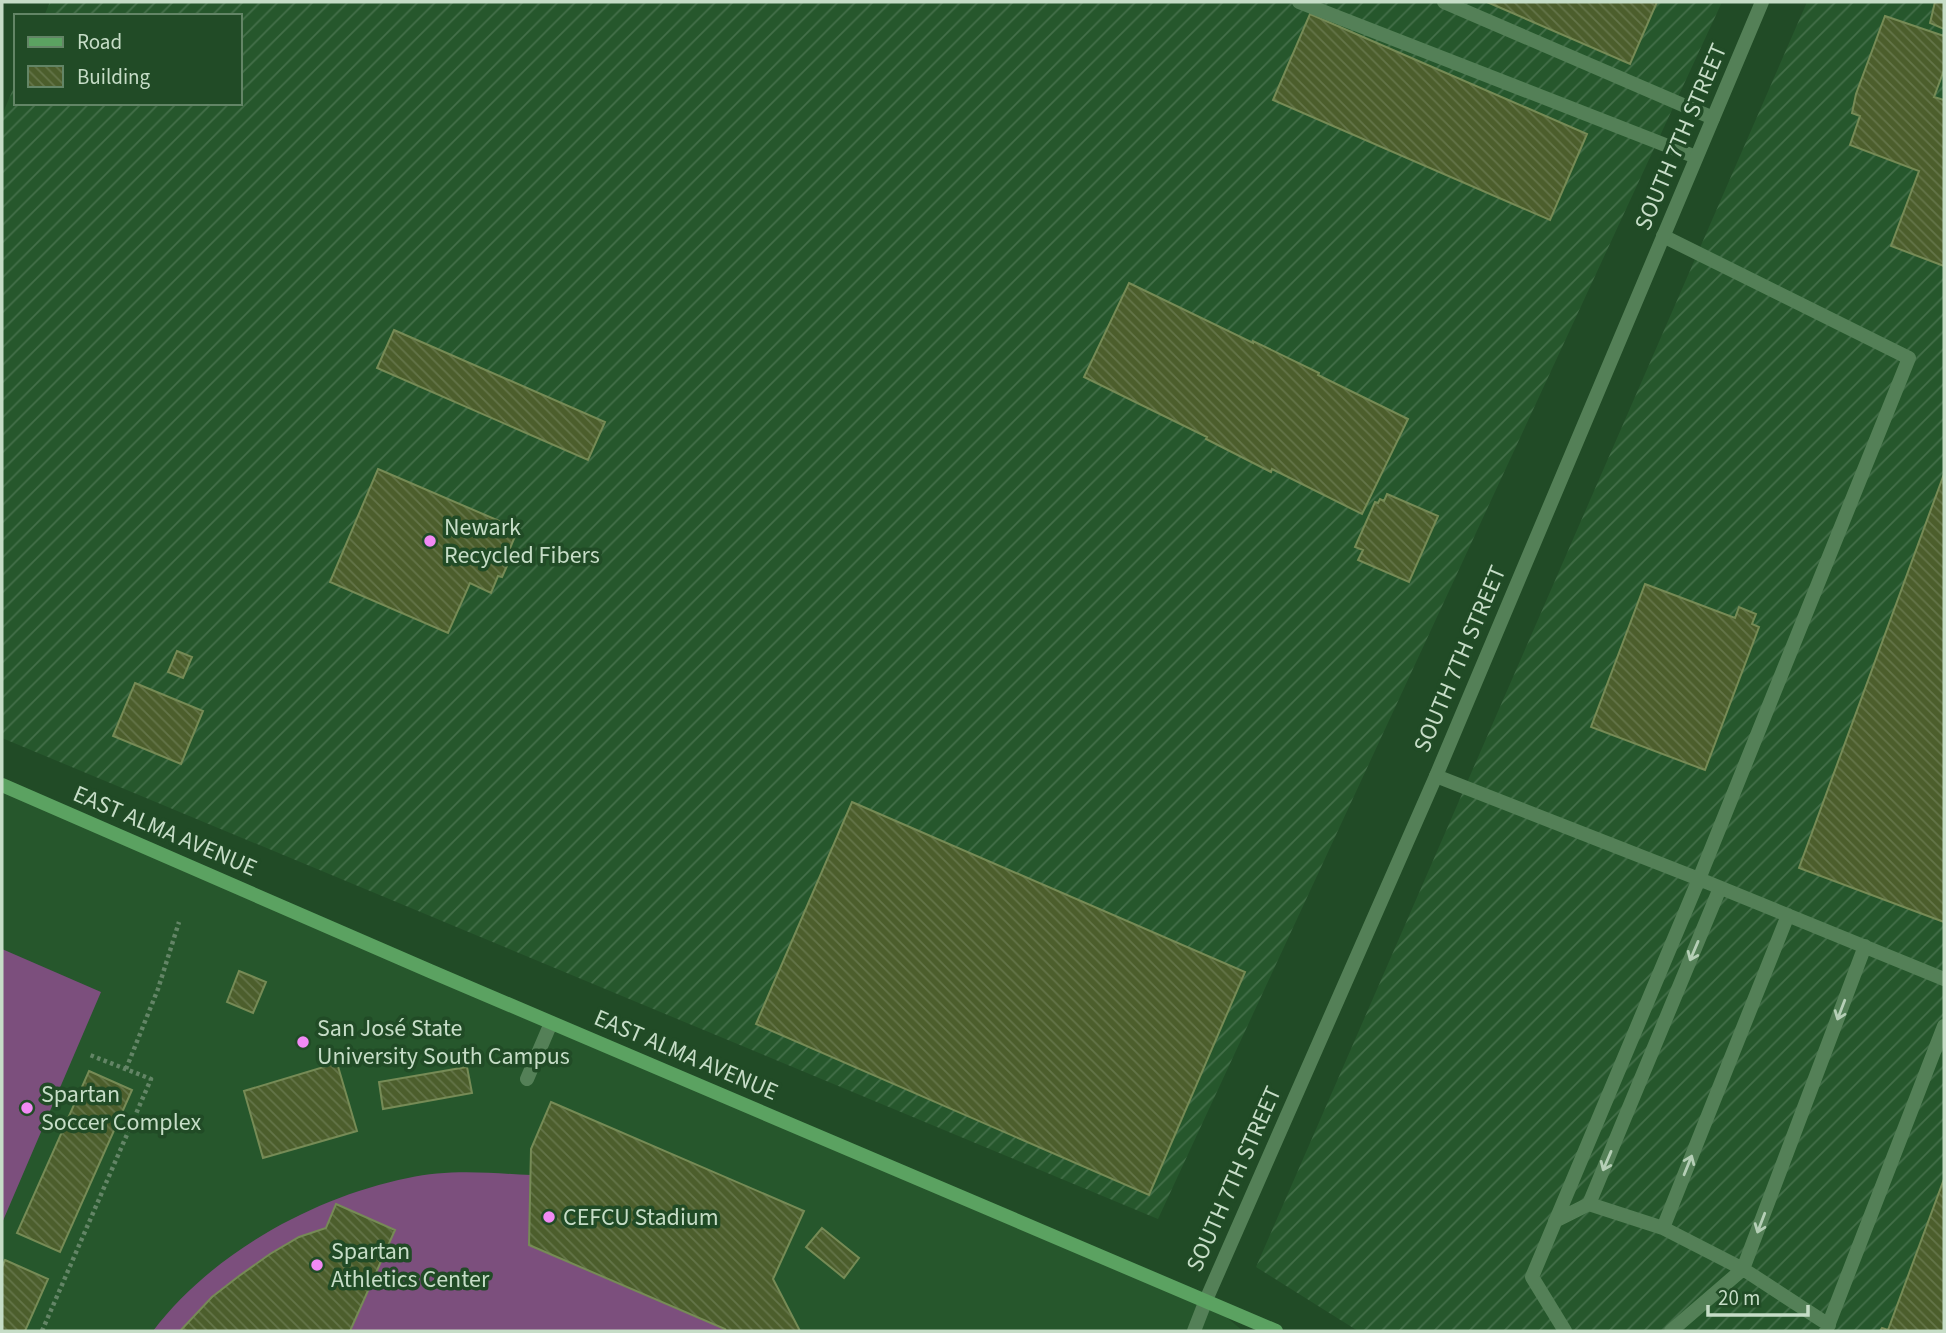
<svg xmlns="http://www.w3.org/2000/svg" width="1946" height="1333" font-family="'Source Sans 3',sans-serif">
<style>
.built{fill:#26572c}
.industrial{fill:url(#industrial-furrows)}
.pitch{fill:#7c4f7d}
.building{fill:url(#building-back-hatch);stroke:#768b56;stroke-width:2}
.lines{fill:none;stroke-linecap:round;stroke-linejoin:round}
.path{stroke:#638566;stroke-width:4.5;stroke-dasharray:3.5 3.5;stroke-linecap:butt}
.service{stroke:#548057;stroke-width:14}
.tertiary{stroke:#548057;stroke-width:14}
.secondary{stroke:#5ba261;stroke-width:14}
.oneway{stroke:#b5cfb6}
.poi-dot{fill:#f18af4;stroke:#214b26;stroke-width:2.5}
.labels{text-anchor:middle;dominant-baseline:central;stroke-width:7;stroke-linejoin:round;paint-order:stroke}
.street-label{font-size:24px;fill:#c6ddc7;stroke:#214b26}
.poi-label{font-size:24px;fill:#c6ddc7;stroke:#214b26;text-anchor:start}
</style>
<defs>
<pattern id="industrial-furrows" width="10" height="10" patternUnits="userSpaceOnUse" patternTransform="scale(1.75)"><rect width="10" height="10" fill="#26572c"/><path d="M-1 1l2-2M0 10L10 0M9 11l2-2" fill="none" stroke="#446f49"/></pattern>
<pattern id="building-back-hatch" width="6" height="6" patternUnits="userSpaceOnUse" patternTransform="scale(1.75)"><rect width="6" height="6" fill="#4c5e2c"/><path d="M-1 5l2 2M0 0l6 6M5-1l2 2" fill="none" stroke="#647549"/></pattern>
</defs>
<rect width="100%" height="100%" fill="#214b26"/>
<!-- built -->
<path class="built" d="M2,783L1206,1300L1243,1331H2Z"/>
<!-- industrial -->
<path class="industrial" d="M50,2H1722L1158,1219L2,738V115L16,82V103H240V16H44Z
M1807,2H1944V1331H1358L1256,1267Z"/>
<!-- pitch -->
<path class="pitch" d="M2,949L101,992L2,1223Z
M551,1102L804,1211L773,1279L800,1331H153C212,1253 314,1197 408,1178C448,1169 490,1173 531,1175V1149Z"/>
<!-- building -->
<path class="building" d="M1487,2H1657L1630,64Z
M1935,2H1944V29L1930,23Z
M1310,14L1587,134L1550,220L1273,100Z
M1885,16L1944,36V70L1934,97L1944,100V266L1891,246L1919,171L1850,145L1860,116L1852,113L1856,94Z
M1129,283L1253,343V341L1319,373L1318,375L1408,419L1362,514L1272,469L1271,472L1206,439L1207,437L1084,377Z
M394,330L605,422L588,460L377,368Z
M378,469L518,529L508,553L512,555L502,577L498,576L491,593L470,583L448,633L330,582Z
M1944,474V922L1799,868Z
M1387,494L1438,516L1409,582L1358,560L1363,550L1355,547L1375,502L1378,503L1380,499L1384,501Z
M1645,584L1735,618L1739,607L1756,614L1752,624L1759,627L1705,770L1591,727Z
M177,651L192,657L183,678L168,672Z
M135,683L203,711L181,764L113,736Z
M852,802L1245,972L1149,1195L756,1024Z
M239,971L266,982L253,1013L227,1002Z
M337,1063L357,1131L263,1158L244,1091Z
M467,1067L472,1093L383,1109L379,1082Z
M89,1071L132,1090L60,1252L17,1233Z
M551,1102L804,1211L773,1279L800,1331H726L725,1329L529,1245L531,1149Z
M1944,1179V1331H1880L1882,1328L1888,1330Z
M336,1204L395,1230L350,1331H180L212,1297L239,1276L270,1254L299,1237L326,1228Z
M822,1228L859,1258L844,1278L806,1247Z
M5,1260L48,1279L25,1331H2V1267Z"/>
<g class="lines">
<!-- path -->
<path class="path" d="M126,1069L158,989L179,922
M42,1331L151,1079L90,1055"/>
<!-- service -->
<path class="service" d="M1299,2L1696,157
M1444,2L1713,118
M1436,776L1699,879L1909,358L1663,236
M527,1079L551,1023
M1589,1204L1663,1228L1743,1269L1829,1325
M1555,1221L1589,1204L1720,888
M1663,1228L1788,915
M1565,1331L1532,1277L1699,879L1944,979
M1671,1331L1743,1269L1865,946
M1826,1331L1944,1026"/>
<!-- tertiary -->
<path class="tertiary" d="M1194,1331L1206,1300L1436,776L1762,2"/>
<!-- secondary -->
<path class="secondary" d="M2,785L430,971L1276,1331"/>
</g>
<!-- one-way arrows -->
<defs><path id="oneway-shaft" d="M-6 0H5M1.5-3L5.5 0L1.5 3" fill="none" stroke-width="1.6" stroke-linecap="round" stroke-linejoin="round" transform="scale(1.75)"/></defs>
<g class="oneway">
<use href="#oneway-shaft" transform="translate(1694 951) rotate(113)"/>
<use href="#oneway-shaft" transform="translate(1841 1010) rotate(111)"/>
<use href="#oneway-shaft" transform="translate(1607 1161) rotate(113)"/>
<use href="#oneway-shaft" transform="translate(1688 1165) rotate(-68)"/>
<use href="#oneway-shaft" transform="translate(1761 1223) rotate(111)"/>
</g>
<!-- markers -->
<g class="poi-dot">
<circle cx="430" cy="541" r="7"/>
<circle cx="303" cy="1042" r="7"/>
<circle cx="27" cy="1108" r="7"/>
<circle cx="549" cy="1217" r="7"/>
<circle cx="317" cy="1265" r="7"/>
</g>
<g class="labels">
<!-- street labels -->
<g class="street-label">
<text transform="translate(1681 137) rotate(-67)">SOUTH 7TH STREET</text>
<text transform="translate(1460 659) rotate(-67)">SOUTH 7TH STREET</text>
<text transform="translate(165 831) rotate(23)">EAST ALMA AVENUE</text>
<text transform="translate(686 1055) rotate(23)">EAST ALMA AVENUE</text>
<text transform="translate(1234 1179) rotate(-66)">SOUTH 7TH STREET</text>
</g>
<!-- poi labels -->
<g class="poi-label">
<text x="444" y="527">Newark<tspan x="444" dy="28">Recycled Fibers</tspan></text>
<text x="317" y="1028">San José State<tspan x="317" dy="28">University South Campus</tspan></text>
<text x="41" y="1094">Spartan<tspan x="41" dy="28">Soccer Complex</tspan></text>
<text x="563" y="1217">CEFCU Stadium</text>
<text x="331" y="1251">Spartan<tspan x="331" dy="28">Athletics Center</tspan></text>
</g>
</g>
<!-- border -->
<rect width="1946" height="1333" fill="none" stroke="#c6ddc7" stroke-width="7"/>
<!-- legend -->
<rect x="14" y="14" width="228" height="91" fill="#214b26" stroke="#638566" stroke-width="2"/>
<rect x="28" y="37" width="35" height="10" fill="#5ba261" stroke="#638566" stroke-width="2"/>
<text x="77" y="49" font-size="21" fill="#c6ddc7">Road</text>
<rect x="28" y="66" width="35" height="21" fill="url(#building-back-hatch)" stroke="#638566" stroke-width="2"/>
<text x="77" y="84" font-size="21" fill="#c6ddc7">Building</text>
<!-- scale -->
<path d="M1708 1305v10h100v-10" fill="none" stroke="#c6ddc7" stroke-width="3.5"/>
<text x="1718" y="1305" font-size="21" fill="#c6ddc7" stroke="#214b26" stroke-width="5" paint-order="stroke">20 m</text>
</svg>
